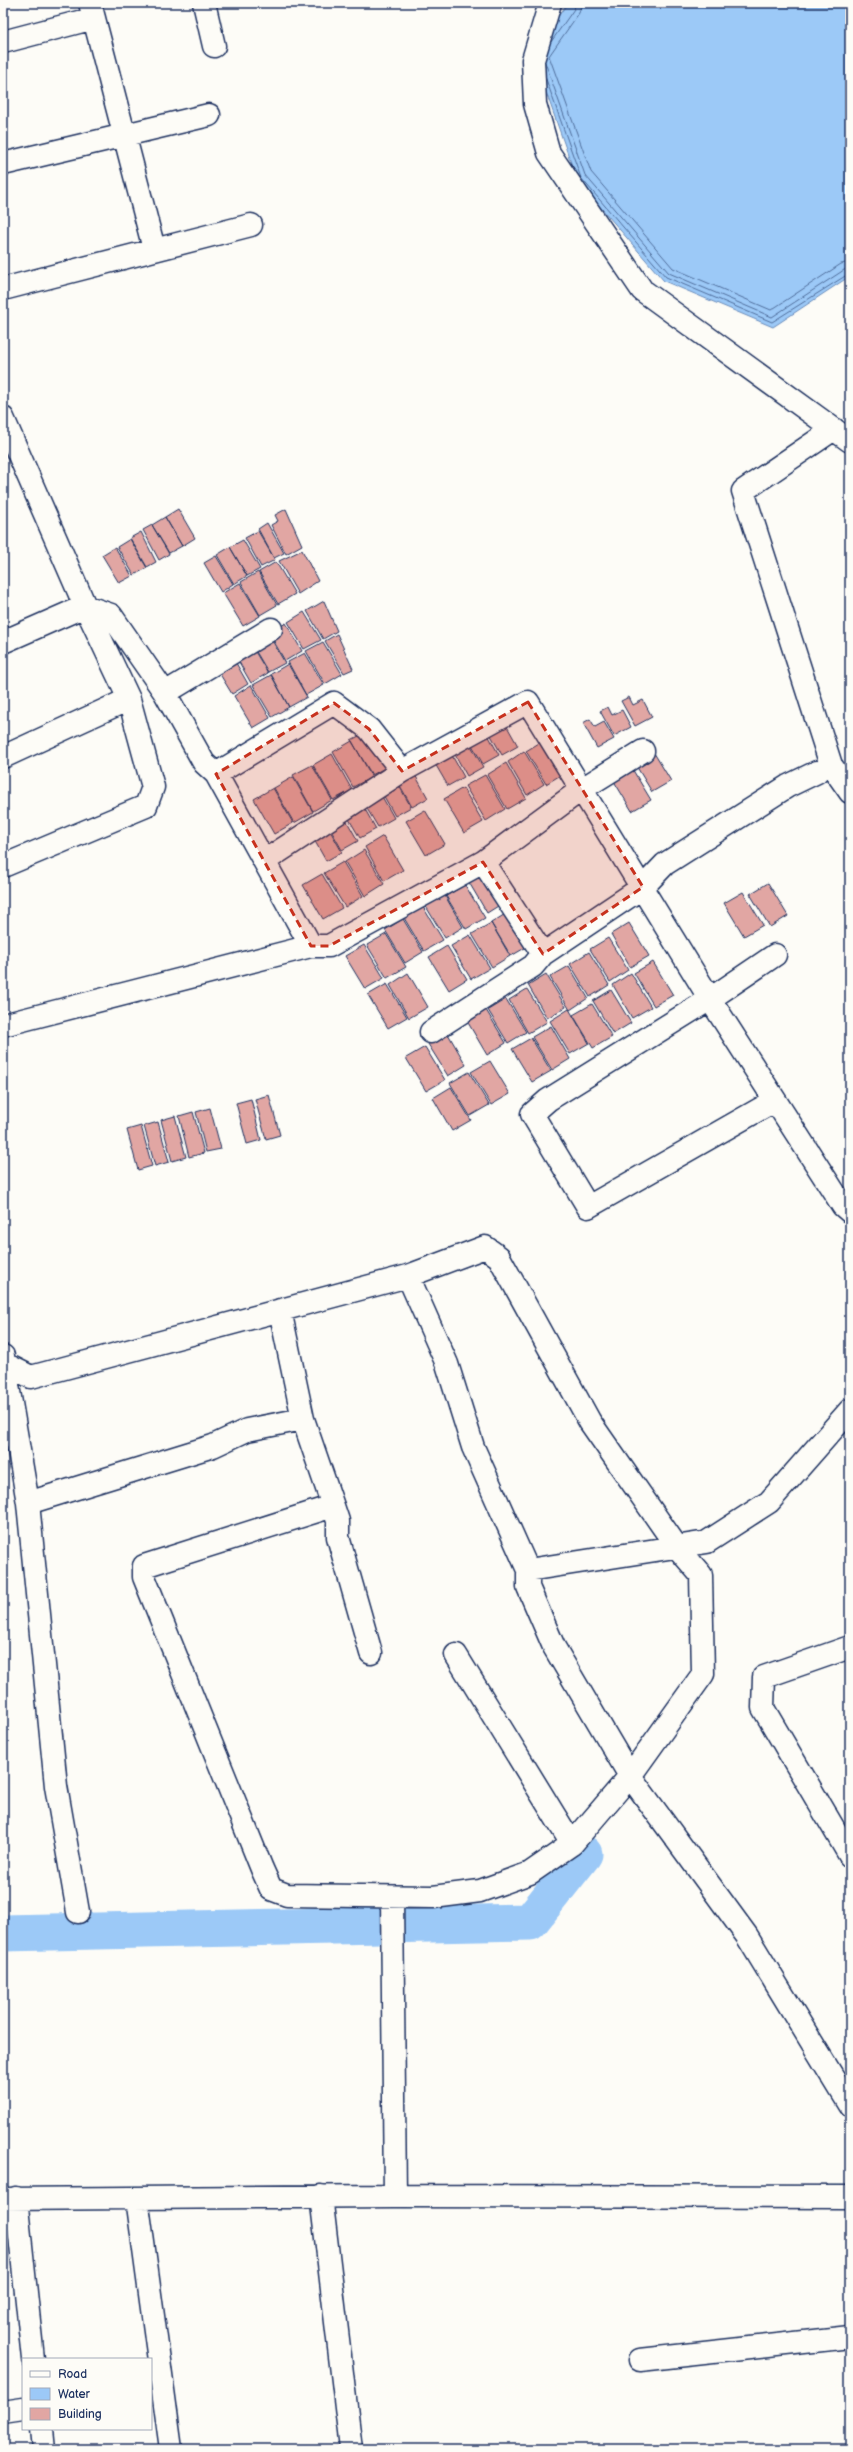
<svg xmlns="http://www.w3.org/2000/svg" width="853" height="2452" font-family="'Balsamiq Sans',sans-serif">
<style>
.water{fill:#9cc9f7;stroke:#688bba}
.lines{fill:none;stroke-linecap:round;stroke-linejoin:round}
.shore{stroke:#4f6d9b;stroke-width:1}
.river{stroke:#9cc9f7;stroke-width:37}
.building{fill:#e1a6a3;stroke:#1b2f5e}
.street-casing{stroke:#1b2f5e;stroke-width:25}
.street{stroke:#fdfcf7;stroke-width:22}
.marked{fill:#c8321e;fill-opacity:0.2;stroke:#c8321e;stroke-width:3;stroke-dasharray:8 5;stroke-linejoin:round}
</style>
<rect width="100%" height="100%" fill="#fdfcf7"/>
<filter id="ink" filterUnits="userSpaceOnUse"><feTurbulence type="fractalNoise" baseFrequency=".025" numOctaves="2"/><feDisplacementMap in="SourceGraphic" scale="8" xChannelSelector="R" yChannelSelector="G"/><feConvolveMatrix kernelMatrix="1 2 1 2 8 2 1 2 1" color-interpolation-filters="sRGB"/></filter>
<g filter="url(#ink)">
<!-- water -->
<path class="water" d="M568,3H850V276L773,327L664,281L577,180L532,52Z"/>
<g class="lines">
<!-- shore -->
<path class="shore" d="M582,3L579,13L549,56L591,172L673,268L771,310L841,264L850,262
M551,42L574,9L576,3
M545,62L585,175L669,273L772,317L844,270L850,268
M546,79L581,178L666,277L772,322L850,273"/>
<!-- river -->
<path class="river" d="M3,1933L530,1922L584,1854"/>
</g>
<!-- building -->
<path class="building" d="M178,509L195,538L182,546L165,517Z
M286,509L302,545L286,554L271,525L278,521L275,515Z
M165,517L182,546L169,553L152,525Z
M267,523L284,553L274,558L258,529Z
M152,525L169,554L159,560L143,530Z
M258,531L275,560L261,567L245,538Z
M141,532L156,562L147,567L130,538Z
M130,539L147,568L134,575L117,547Z
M243,540L260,569L247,576L230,547Z
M115,547L132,576L119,583L102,555Z
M230,547L247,576L234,584L217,555Z
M302,550L318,581L298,594L279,561Z
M216,556L233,584L221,592L204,563Z
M276,562L295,594L278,604L259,572Z
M258,572L277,605L260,615L241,582Z
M240,583L260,616L243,626L223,593Z
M324,601L337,631L323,639L307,611Z
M304,612L321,640L304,649L288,622Z
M286,623L302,651L285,661L269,633Z
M337,634L353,669L344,673L325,641Z
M269,635L285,663L268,672L252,645Z
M323,642L342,674L325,684L306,651Z
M251,645L268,673L251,683L235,655Z
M305,653L324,685L306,695L288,662Z
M232,656L248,684L232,694L215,666Z
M288,664L307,697L289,707L271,674Z
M271,675L289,707L272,717L253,685Z
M251,685L270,718L253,728L234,696Z
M629,697L633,705L643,700L652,717L635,726L621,701Z
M608,707L612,715L622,710L631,727L614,736L600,711Z
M590,719L595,727L604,722L614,739L597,748L583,723Z
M504,721L518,746L502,755L488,730Z
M486,731L499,755L483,764L469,740Z
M367,732L390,765L372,775L351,740Z
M544,740L564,773L546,784L526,751Z
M352,741L372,777L353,787L333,752Z
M469,742L483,767L467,776L453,751Z
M651,748L671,781L652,792L632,759Z
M524,751L544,784L527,795L508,762Z
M450,752L464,777L448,786L434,762Z
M332,754L352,790L333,800L313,765Z
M506,763L526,798L507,809L487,775Z
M312,765L332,800L313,811L293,775Z
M631,767L651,800L632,811L612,778Z
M414,773L428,798L412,807L398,782Z
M485,775L505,809L486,821L465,786Z
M293,777L313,812L294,823L274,788Z
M397,782L411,807L395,816L381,791Z
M273,788L293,823L274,834L254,799Z
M463,788L483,822L464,833L444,799Z
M380,793L394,818L378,827L363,802Z
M362,804L376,829L360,838L346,814Z
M425,810L445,844L426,855L406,821Z
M344,816L358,841L342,850L328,825Z
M328,827L342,852L326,861L312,836Z
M383,836L403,870L384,881L365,847Z
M364,850L384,884L365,896L345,862Z
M343,862L363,896L345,907L324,873Z
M486,868L506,901L487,913L467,879Z
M322,874L342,908L323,919L303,885Z
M768,883L788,916L770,927L750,894Z
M465,885L485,918L466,929L446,896Z
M743,892L763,925L744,936L724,903Z
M444,894L463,927L445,938L425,905Z
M423,907L443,940L424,951L404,918Z
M510,911L530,945L511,956L491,923Z
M403,919L423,952L405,963L385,930Z
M491,923L510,956L492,967L472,934Z
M629,923L649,956L630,967L611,934Z
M386,934L406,967L387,978L367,945Z
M470,935L490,968L471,979L451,946Z
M608,938L628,970L610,982L590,949Z
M364,945L384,978L365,989L345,956Z
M447,946L467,979L449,990L429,957Z
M589,952L609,985L590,997L570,964Z
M653,962L673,995L654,1006L634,973Z
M569,966L588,998L570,1010L550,977Z
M408,973L428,1007L409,1018L390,985Z
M631,973L651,1007L632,1018L613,985Z
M546,974L566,1007L547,1018L528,985Z
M387,984L407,1017L388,1028L368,995Z
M527,989L547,1022L528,1033L509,1000Z
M611,990L631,1023L613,1034L593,1001Z
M506,999L526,1032L508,1043L488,1010Z
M592,1004L612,1037L593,1048L573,1015Z
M569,1009L589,1043L570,1054L550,1021Z
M486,1010L506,1043L487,1055L467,1021Z
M551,1026L570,1059L552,1070L532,1037Z
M447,1032L466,1065L448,1076L428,1044Z
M531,1038L551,1071L532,1082L512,1049Z
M425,1047L445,1080L426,1091L406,1058Z
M490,1061L510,1094L491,1105L471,1072Z
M469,1072L489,1105L470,1116L450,1083Z
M451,1087L471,1120L452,1131L433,1098Z
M269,1095L280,1135L266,1139L255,1099Z
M251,1099L261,1140L247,1144L236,1103Z
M210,1108L221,1149L206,1152L196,1112Z
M193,1112L204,1153L189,1157L179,1116Z
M175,1116L186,1157L172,1161L161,1120Z
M158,1122L169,1162L155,1166L144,1126Z
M141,1126L152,1166L138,1170L127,1130Z"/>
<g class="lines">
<defs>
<path id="street" d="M90,3L154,249
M204,3L214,46
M550,3L533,60L535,104L549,153L642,290L850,441
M3,42L94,18
M3,164L209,115
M3,289L251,225
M3,418L85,606L129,699L3,757
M834,429L743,491L831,765L850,792
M3,642L85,606L111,615L165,693L204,763L216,774L311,946
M165,693L271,629
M216,774L334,703L369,729L402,771
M266,860L402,771L528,702L710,999L843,1206L850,1212
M483,862L543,954
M3,866L146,806L153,787L129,699
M3,1025L311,946H329L483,862L582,789L643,751
M431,1032L533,966L543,954L643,887L665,864L788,786L817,772
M774,1101L588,1207L532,1114L548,1100L710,999L775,955
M408,1276L447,1364L473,1447L528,1570V1587L554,1647L630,1776L747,1936L850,2105
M280,1310L303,1419L333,1506
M3,1356L28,1503L56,1786L78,1912
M3,1363L31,1377L408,1276L485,1247L499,1257L590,1422L677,1547L701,1575L703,1674L630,1776L572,1844L530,1873L480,1891L433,1897L287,1895L271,1889L262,1869L144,1577V1566L333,1506L338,1521V1537L371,1653
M28,1503L213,1446L247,1430L303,1419
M528,1570L707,1542L769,1502L850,1410
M850,1647L764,1677L763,1708L850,1856
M456,1655L572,1844
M392,1897L395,2196
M321,2196L351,2449
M16,2198L33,2359
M137,2198L171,2449
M3,2199L395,2196L850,2197
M640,2360L850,2337
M3,2412L23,2409
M42,2429L44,2449"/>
</defs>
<!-- street casing -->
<use href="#street" class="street-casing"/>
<!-- street -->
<use href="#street" class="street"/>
</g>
</g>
<!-- marked area -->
<path class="marked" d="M528,702L643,887L543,954L483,862L329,946H311L216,774L334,703L369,729L402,771Z"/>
<!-- margin -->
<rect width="853" height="2452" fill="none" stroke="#fdfcf7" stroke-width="16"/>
<rect x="8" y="8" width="837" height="2436" fill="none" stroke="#1b2f5e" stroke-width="1.5" filter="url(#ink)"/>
<!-- legend -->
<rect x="22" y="2358" width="130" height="72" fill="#fdfcf7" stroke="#a3aaba"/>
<rect x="30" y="2371" width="20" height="6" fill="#fdfcf7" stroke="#a3aaba"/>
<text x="58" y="2378" font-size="12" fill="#1b2f5e">Road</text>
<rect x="30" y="2388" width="20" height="12" fill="#9cc9f7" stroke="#a3aaba"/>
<text x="58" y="2398" font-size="12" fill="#1b2f5e">Water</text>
<rect x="30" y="2408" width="20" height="12" fill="#e1a6a3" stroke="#a3aaba"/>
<text x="58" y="2418" font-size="12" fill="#1b2f5e">Building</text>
</svg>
